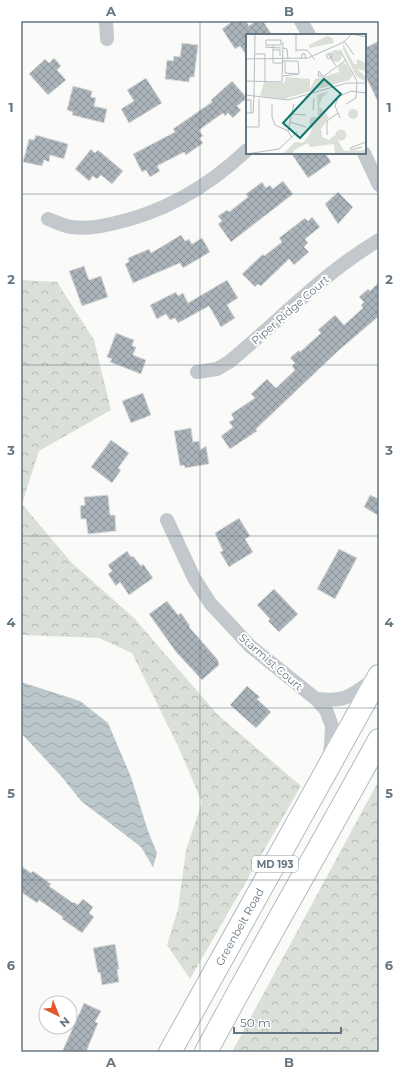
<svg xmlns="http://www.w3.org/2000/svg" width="400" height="1073" font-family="Montserrat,sans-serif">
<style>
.forest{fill:url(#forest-crowns)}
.water{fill:url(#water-waves)}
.building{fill:url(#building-cross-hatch);stroke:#dcdcda}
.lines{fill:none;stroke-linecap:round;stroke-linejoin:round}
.primary-casing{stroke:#b5babe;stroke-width:24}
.street{stroke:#c3c8cc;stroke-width:14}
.primary{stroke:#fff;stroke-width:22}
.grid{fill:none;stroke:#657683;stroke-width:1;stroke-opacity:0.55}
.labels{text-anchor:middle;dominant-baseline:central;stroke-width:4;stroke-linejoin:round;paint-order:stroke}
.shield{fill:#fff;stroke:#939fa8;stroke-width:1}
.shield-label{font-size:10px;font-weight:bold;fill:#657683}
.street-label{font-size:11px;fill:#657683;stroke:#fff}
.inset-road{fill:none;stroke:#b5bdc2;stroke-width:1}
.view{fill:#0f766e;fill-opacity:0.15;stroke:#0f766e;stroke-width:2}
.inset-edge{fill:none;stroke:#657683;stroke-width:2}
.neatline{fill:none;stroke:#657683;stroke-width:1.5}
.grid-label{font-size:13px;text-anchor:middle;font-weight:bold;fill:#657683}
</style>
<defs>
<pattern id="forest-crowns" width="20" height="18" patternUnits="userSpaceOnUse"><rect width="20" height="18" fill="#dadfd7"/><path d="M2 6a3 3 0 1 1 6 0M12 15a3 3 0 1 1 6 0" fill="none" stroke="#b4b9b4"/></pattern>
<pattern id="water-waves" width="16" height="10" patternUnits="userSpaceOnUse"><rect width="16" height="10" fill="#bbc7cb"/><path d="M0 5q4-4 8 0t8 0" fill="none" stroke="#9ca6aa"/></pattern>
<pattern id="building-cross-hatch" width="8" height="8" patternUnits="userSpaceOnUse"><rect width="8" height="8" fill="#aab3b9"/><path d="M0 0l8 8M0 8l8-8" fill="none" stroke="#8e969c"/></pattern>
</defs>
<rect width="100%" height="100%" fill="#fafaf8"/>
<!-- forest -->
<path class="forest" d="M21,280L57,282L94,340L111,410L39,451L22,504L71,562L134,618L217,714L301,786L190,979L167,945L178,909L186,850L202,802L178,746L132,653L99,638L21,635Z
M379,780V1052H232Z"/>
<!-- water -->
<path class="water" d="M21,682L80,701L108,723L131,777L148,831L157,853L153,867L141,847L81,801L61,776L21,733Z"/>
<!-- building -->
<path class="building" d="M233,21H246L249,26L256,21H263L272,35H247V56L240,46L235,49L222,29Z
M379,41V104L365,75V48Z
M182,43L198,45L194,77H190L189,82L165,79L167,60L173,61L174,56L180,57Z
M54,58L61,66L57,70L66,80L48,95L29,74L45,59L49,63Z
M146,78L162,103L129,123L121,109L134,101L127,90Z
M232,81L247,98L237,106L241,110L233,118L228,113L225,116L223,113L199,130L203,136L199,138L203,143L186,155L184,152L157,166L160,171L150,177L146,170L142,172L133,154L175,132L173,129L212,102L211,100Z
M73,86L92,91L91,97L96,98L94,106L107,109L104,123L72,115L73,112L67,110Z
M36,135L68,144L64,159L50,155L49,162L44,160L42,166L23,162L29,139L34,140Z
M91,149L95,153L98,150L123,171L112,184L101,175L97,179L93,176L89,181L75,169Z
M291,153H325L331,162L308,178Z
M283,181L293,194L231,242L218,224L222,221L218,216L227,210L229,212L248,197L246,194L262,182L266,188L270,185L273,189Z
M338,192L353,207L338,224L325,204Z
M312,217L320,227L305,239L308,243L304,247L309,252L294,265L289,259L261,286L258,284L255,287L242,274L263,254L264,256L282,242L279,238L305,218L308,221Z
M181,235L185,241L189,239L192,244L202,238L210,252L183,268L180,263L133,283L125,264L129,262L128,258L149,249L151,253Z
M84,266L89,280L101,276L108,297L82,306L69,271Z
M227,280L238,298L227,305L235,318L221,327L209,306L178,323L175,318L170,320L166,314L157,319L150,305L176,292L178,296L183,293L188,303Z
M379,282V316L338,351L256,429L257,431L230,449L221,436L233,427L229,422L234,419L231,414L255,398L251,394L267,379L276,388L295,370L292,366L295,363L290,358L299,350L300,352L321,333L318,330L335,315L344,325L363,308L361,305L364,302L359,297L368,289L370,291Z
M116,333L134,340L132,346L136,347L133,355L146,360L141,374L110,362L112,359L107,357Z
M143,393L151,415L131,423L122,401Z
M191,428L193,442L199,441L200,450L206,446L209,464L185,468L184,465L180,466L174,431Z
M111,440L129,453L118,468L121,470L112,483L91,467Z
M108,495L110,515H115L116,531L88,534L86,519H81L80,506L85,505L84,497Z
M370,495L379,499V516L364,507Z
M239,518L250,536L245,539L253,552L229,567L220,552L223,551L215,533Z
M339,549L357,558L335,599L317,589Z
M127,551L131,557L133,556L141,566L143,564L153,578L129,595L120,582L116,586L108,574L112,571L108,565Z
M274,589L298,614L279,632L268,621L270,619L257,605Z
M167,601L178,615L181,613L190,626L189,627L218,660L219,665L202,680L176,652L149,614Z
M247,686L260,697L257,699L271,712L256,728L230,705Z
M21,866L31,873L33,871L51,884L49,886L73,903L74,902L78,905L83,899L93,907L89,913L94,917L82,933L62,919L63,917L39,900L37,903L21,892Z
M115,944L119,969L117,970L119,982L102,985L100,972L98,973L93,948Z
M84,1003L101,1011L95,1022L98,1023L86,1052H62Z"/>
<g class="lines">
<defs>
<g id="primary">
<path id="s1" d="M170,1052L379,676"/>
<path d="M206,1052C262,947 322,844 379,740"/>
</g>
</defs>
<!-- primary casing -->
<use href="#primary" class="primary-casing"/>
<!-- street -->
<path class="street" d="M106,21L107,39
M301,21L309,35
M364,153L379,185
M48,219C56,222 63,226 71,227C85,229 98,227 111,224C163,213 209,186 247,150
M197,372L217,369L229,362C279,321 323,273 379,240
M167,520L194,578L210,603L250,646L316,699L326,710L332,726L331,746L329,756
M316,699C344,702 350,697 372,681"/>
<!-- primary -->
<use href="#primary" class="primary"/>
</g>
<!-- grid -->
<path class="grid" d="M200,21V1052M21,194H379M21,365H379M21,536H379M21,708H379M21,880H379"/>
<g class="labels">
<!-- shield labels -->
<rect class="shield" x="252" y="856" width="46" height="16" rx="3"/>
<g class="shield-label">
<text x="275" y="864">MD 193</text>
</g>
<!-- street labels -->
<g class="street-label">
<text transform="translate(290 310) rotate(-41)">Piper Ridge Court</text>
<text transform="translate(271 662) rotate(41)">Starmist Court</text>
<text stroke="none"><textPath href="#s1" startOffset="143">Greenbelt Road</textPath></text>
</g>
</g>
<!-- overview -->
<g transform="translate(246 34)">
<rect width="120" height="120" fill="#fafaf8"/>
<path d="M102 80a5 5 0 1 1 10 0a5 5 0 1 1-10 0Z" fill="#dadfd7"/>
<path d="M81,2L86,4L88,9L63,14V11ZM97,10L108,30H111V25L120,29V37L111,35L120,43V48L110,42L97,15ZM84 22a6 6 0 1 1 12 0a6 6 0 1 1-12 0ZM97,29L100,30L107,41L103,46L38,65L14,62L18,48L38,49L40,43L64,45V55L69,45L93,38L92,33ZM83,57L76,64L73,72L83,83L75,95L76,103L83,106L89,101L98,117L120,116V120H89L88,110L64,113L62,109L48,116L47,120H37L49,108L56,109L62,103L66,96L63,87L65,83H72L71,61Z" fill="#dadfd7"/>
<path d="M89.5 101a5.5 5.5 0 1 1 11 0a5.5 5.5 0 1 1-11 0Z" fill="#dadfd7"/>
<path class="inset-road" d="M50,0V18M106,0L120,3M20,6H35V11H20ZM98,7L108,21M27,11V29H37M19,13L35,14M37,14L41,15L42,25M27,16H34V22M50,16H61L69,26M94,16L111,47L110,64L100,70M84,19L86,23L82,25L80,21ZM9,20H19V47M82,20L90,32M0,25L62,24L98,8L106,0M55,25L56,20H59L60,25M37,27H52L53,40L37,42M39,27V39L52,40M76,42L73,37L72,42H78L100,26M0,47L36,48L37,8M0,61L42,66L101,49H120M8,61L9,0M0,66H5V79M26,70V83L29,91L42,97M67,76L68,64M0,79H7L8,61M46,80L60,81M94,84L89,72L92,63L105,57L120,59M44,88L60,93M0,93H13V65M81,101V87L92,79M46,104L42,97L48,70M116,113L105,116L104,114L120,108M0,120L33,115L51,98"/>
<path class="view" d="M78,45L95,60L54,104L37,89Z"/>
<rect width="120" height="120" class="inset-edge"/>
</g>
<!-- border -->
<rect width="400" height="1073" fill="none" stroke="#ffffff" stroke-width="44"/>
<!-- north arrow -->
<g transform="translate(58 1015) rotate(137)"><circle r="19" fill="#ffffff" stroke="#c1c8cd"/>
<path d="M0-3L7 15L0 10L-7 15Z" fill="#e4572e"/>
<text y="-6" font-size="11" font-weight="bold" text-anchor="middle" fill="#657683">N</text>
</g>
<!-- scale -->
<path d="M234 1027v6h107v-6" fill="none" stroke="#657683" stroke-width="2"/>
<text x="240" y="1027" font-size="12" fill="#657683" stroke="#ffffff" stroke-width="3" paint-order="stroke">50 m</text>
<rect x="22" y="22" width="356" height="1029" class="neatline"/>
<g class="grid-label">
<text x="111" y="16">A</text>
<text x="289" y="16">B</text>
<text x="11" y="112">1</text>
<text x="389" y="112">1</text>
<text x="11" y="284">2</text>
<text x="389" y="284">2</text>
<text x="11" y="455">3</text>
<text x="389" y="455">3</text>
<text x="11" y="627">4</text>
<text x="389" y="627">4</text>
<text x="11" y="798">5</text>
<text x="389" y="798">5</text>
<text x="11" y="970">6</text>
<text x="389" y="970">6</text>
<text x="111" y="1067">A</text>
<text x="289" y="1067">B</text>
</g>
</svg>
